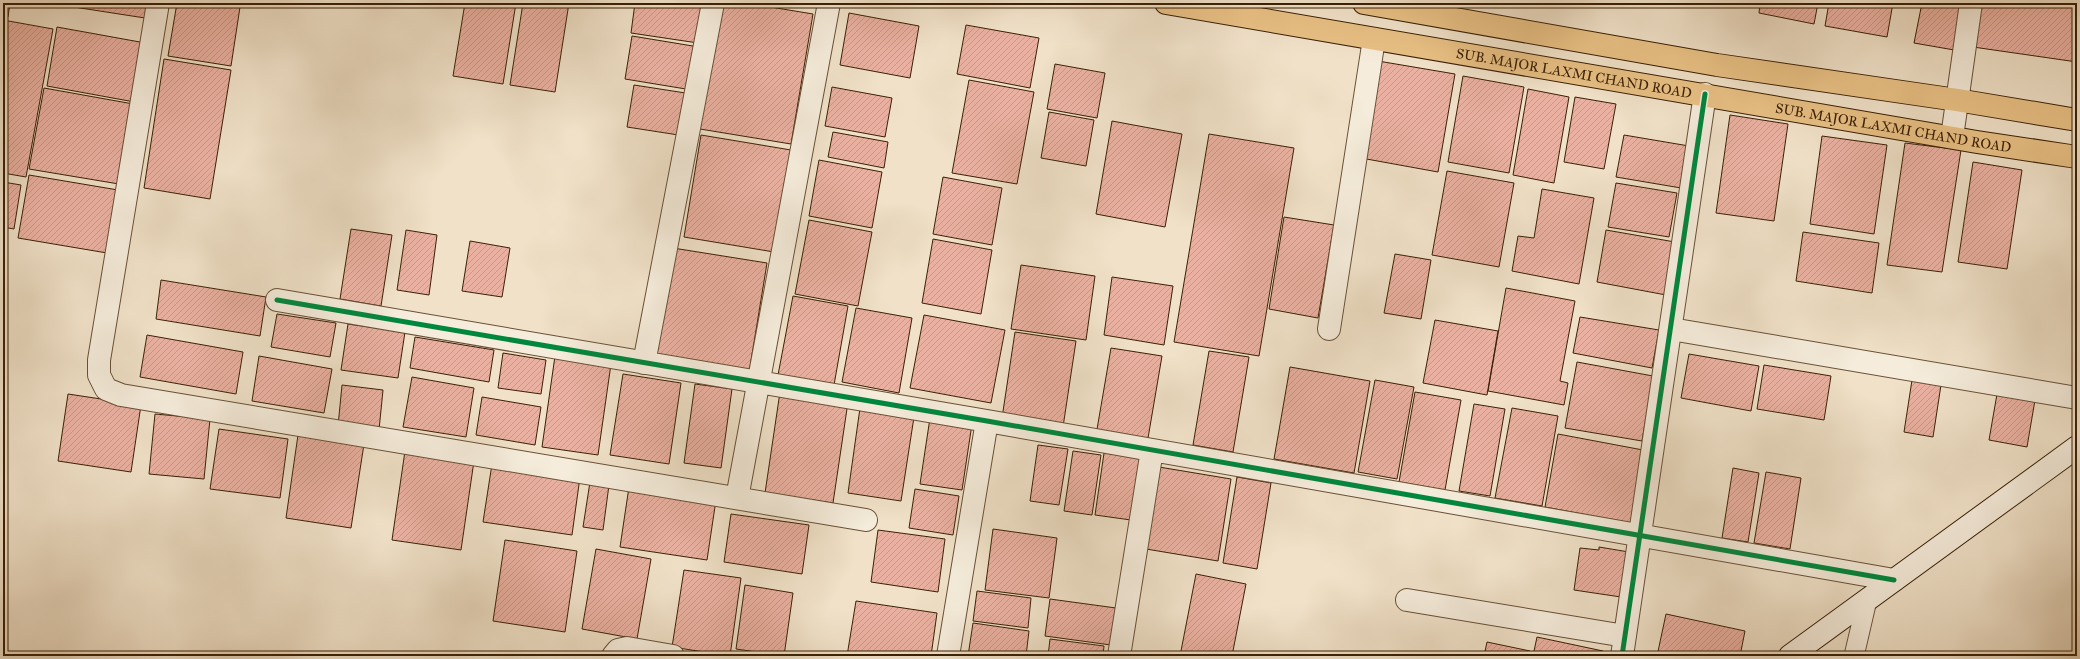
<svg xmlns="http://www.w3.org/2000/svg" width="2080" height="659" font-family="'IM FELL Great Primer',serif">
<style>
.building{fill:url(#building-hatch);stroke:#3a2005}
.lines{fill:none;stroke-linecap:round;stroke-linejoin:round}
.lane-casing{stroke:#685036;stroke-width:21}
.street-casing{stroke:#685036;stroke-width:24}
.secondary-casing{stroke:#3a2005;stroke-width:24}
.primary-casing{stroke:#3a2005;stroke-width:24}
.lane{stroke:#f5ecdb;stroke-width:19}
.street{stroke:#f5ecdb;stroke-width:22}
.secondary{stroke:#f5ecdb;stroke-width:22}
.primary{stroke:#e8c084;stroke-width:22}
.cycleway-casing{stroke:#f5ecdb;stroke-width:8}
.cycleway{stroke:#00873e;stroke-width:5}
.labels{text-anchor:middle;dominant-baseline:central;stroke-width:3.5;stroke-linejoin:round;paint-order:stroke}
.street-label{font-size:14px;fill:#3a2005;stroke:#f5ecdb}
</style>
<defs>
<pattern id="building-hatch" width="6" height="6" patternUnits="userSpaceOnUse"><rect width="6" height="6" fill="#eab1a2"/><path d="M-1 1l2-2M0 6l6-6M5 7l2-2" fill="none" stroke="#c9988a"/></pattern>
</defs>
<rect width="100%" height="100%" fill="#f0e1c8"/>
<filter id="stains"><feTurbulence type="fractalNoise" baseFrequency=".005" numOctaves="4"/><feColorMatrix values="0 0 0 0 .2 0 0 0 0 .09 0 0 0 0 .02 0 0 0 .5 -.17"/></filter>
<radialGradient id="worn" r=".72"><stop offset=".6" stop-color="#630" stop-opacity="0"/><stop offset="1" stop-color="#630" stop-opacity=".3"/></radialGradient>
<!-- building -->
<path class="building" d="M3,3H10L8,17L3,16Z
M48,3H147L145,18Z
M177,3H217L240,7L231,66L168,56Z
M465,3H516L503,84L453,76Z
M523,3H569L555,92L510,85Z
M635,3H704L698,43L631,33Z
M720,3H746L813,14L791,144L700,129Z
M1760,3H1818L1814,24L1759,13Z
M1829,3H1893L1887,37L1825,26Z
M1922,3H1969L1960,51L1914,43Z
M1980,3H2077V62L1973,47Z
M849,13L919,26L910,78L840,65Z
M3,20L53,29L26,177L3,173Z
M966,25L1039,38L1030,88L957,74Z
M57,27L151,44L140,103L47,86Z
M632,36L699,47L692,90L625,79Z
M164,59L231,70L210,199L144,188Z
M1378,61L1455,74L1438,172L1361,158Z
M1055,64L1105,73L1097,118L1047,109Z
M1463,76L1524,87L1509,173L1448,162Z
M969,80L1034,92L1017,184L952,173Z
M634,85L692,94L685,136L627,127Z
M832,87L892,98L885,137L825,126Z
M44,88L139,105L125,185L29,169Z
M1528,89L1569,97L1554,183L1513,175Z
M1575,97L1616,104L1604,169L1564,162Z
M1049,112L1094,120L1086,166L1041,158Z
M1730,115L1788,124L1774,221L1716,213Z
M1112,121L1182,134L1165,227L1096,214Z
M833,132L888,142L884,168L828,157Z
M1209,134L1294,148L1259,356L1174,342Z
M701,135L797,151L780,253L684,237Z
M1624,135L1695,147L1687,189L1616,177Z
M1822,136L1887,145L1874,234L1810,224Z
M1905,143L1961,150L1942,272L1887,265Z
M819,160L882,172L872,228L809,216Z
M1973,162L2022,170L2007,269L1958,262Z
M1447,171L1514,183L1499,267L1432,255Z
M29,175L124,191L113,254L18,238Z
M943,177L1002,188L992,245L933,234Z
M3,182L21,185L14,229L3,227Z
M1616,183L1677,193L1669,237L1608,227Z
M1542,189L1594,198L1579,284L1512,271L1518,236L1534,238Z
M1284,217L1334,225L1318,318L1269,309Z
M809,220L872,232L858,306L795,294Z
M351,229L392,235L381,306L340,299Z
M406,230L437,235L429,295L397,290Z
M1606,230L1675,242L1666,295L1597,282Z
M1803,232L1879,243L1872,293L1796,281Z
M933,239L992,250L981,314L922,303Z
M470,241L510,248L502,297L462,291Z
M673,248L767,263L749,373L655,358Z
M1395,254L1431,260L1421,319L1384,313Z
M1021,265L1095,276L1086,340L1011,329Z
M1112,277L1173,286L1164,345L1104,335Z
M161,280L266,297L260,336L156,319Z
M1506,288L1575,301L1560,381L1568,383L1564,405L1488,391Z
M793,296L848,306L834,385L778,375Z
M856,308L912,318L899,393L842,382Z
M277,314L336,323L330,357L271,347Z
M924,315L1005,330L991,403L910,388Z
M1580,317L1659,330L1652,368L1573,353Z
M1435,320L1498,331L1487,395L1423,383Z
M348,324L405,332L398,378L341,370Z
M1015,332L1076,341L1063,427L1002,418Z
M147,335L243,352L236,394L140,377Z
M415,337L494,350L489,382L410,368Z
M1111,348L1162,356L1147,444L1096,435Z
M1209,351L1249,357L1233,452L1193,445Z
M503,353L546,360L541,394L498,388Z
M1689,354L1759,366L1751,411L1681,398Z
M259,356L332,369L324,413L252,401Z
M555,356L611,364L598,455L542,447Z
M1577,362L1653,376L1642,441L1565,428Z
M1764,365L1831,376L1824,420L1757,409Z
M1290,367L1370,381L1354,473L1274,459Z
M623,374L681,383L669,464L610,455Z
M412,377L474,388L466,437L403,427Z
M1375,380L1414,387L1397,479L1358,472Z
M1912,380L1941,385L1933,437L1904,432Z
M695,384L732,389L721,468L684,463Z
M342,385L383,390L379,430L338,426Z
M780,392L848,402L833,503L765,493Z
M1415,392L1461,400L1445,490L1399,482Z
M68,394L141,405L131,472L58,461Z
M1997,394L2035,400L2027,447L1989,440Z
M482,397L541,407L535,445L476,435Z
M1474,404L1505,409L1490,496L1459,491Z
M860,408L914,417L901,501L848,493Z
M1512,408L1558,416L1542,506L1495,498Z
M155,414L210,419L204,479L149,474Z
M930,418L972,424L962,490L920,484Z
M219,429L288,439L280,498L210,489Z
M1558,434L1643,450L1631,523L1545,507Z
M298,435L364,444L351,528L286,518Z
M1038,445L1068,449L1059,505L1030,501Z
M405,451L474,461L461,550L392,540Z
M1073,451L1101,455L1092,515L1064,511Z
M1104,453L1140,458L1131,520L1095,515Z
M492,464L580,477L572,535L483,522Z
M1159,467L1231,479L1218,561L1146,549Z
M1733,468L1759,473L1748,542L1722,538Z
M1766,472L1801,478L1790,549L1754,543Z
M1237,477L1271,483L1257,569L1223,563Z
M590,482L609,485L603,530L583,527Z
M629,487L716,500L707,560L620,547Z
M915,489L959,496L953,535L909,528Z
M731,514L809,525L802,574L724,562Z
M993,529L1057,538L1049,598L985,590Z
M878,530L945,539L938,592L871,582Z
M505,540L577,551L565,632L493,621Z
M1599,547L1629,552L1621,597L1574,590L1580,548L1599,550Z
M596,549L651,559L637,639L582,629Z
M684,570L741,578L730,656L672,647Z
M1196,574L1246,584L1232,656H1180Z
M745,585L793,593L784,656L736,649Z
M977,591L1031,598L1028,628L973,621Z
M1050,599L1116,608L1111,645L1045,636Z
M856,601L937,613L931,656H847Z
M1666,614L1745,631L1740,656H1657Z
M973,623L1029,631L1026,656H968Z
M1537,637L1603,651L1602,656H1533Z
M1050,639L1104,646L1103,656H1048Z
M1487,642L1530,651L1529,656H1484Z"/>
<g class="lines">
<defs>
<path id="lane" d="M1854,656L1867,600"/>
<path id="street" d="M158,3L99,360V375L106,389L121,395L866,520
M1952,137L1971,3
M277,300L987,421L1894,580
M1329,329L1374,39
M1671,329L2077,398
M644,363L713,3
M737,498L829,3
M1407,600L1625,636
M613,656L618,650L627,648L673,656
M948,656L987,421
M1119,656L1152,450
M1622,656L1705,94"/>
<path id="secondary" d="M1790,656L2077,447"/>
<g id="primary">
<path id="s1" d="M1166,3L1977,142L2077,157"/>
<path d="M1364,3L1717,65L1957,100L2077,120"/>
</g>
</defs>
<!-- lane casing -->
<use href="#lane" class="lane-casing"/>
<!-- street casing -->
<use href="#street" class="street-casing"/>
<!-- secondary casing -->
<use href="#secondary" class="secondary-casing"/>
<!-- primary casing -->
<use href="#primary" class="primary-casing"/>
<!-- lane -->
<use href="#lane" class="lane"/>
<!-- street -->
<use href="#street" class="street"/>
<!-- secondary -->
<use href="#secondary" class="secondary"/>
<!-- primary -->
<use href="#primary" class="primary"/>
<defs>
<path id="cycleway" d="M277,300L987,421L1894,580
M1622,656L1705,94"/>
</defs>
<!-- cycleway casing -->
<use href="#cycleway" class="cycleway-casing"/>
<!-- cycleway -->
<use href="#cycleway" class="cycleway"/>
</g>
<g class="labels">
<!-- street labels -->
<g class="street-label">
<text stroke="none"><textPath href="#s1" startOffset="414">SUB. MAJOR LAXMI CHAND ROAD</textPath></text>
<text stroke="none"><textPath href="#s1" startOffset="738">SUB. MAJOR LAXMI CHAND ROAD</textPath></text>
</g>
</g>
<!-- margin -->
<rect width="2080" height="659" fill="none" stroke="#f0e1c8" stroke-width="16"/>
<rect x="4" y="4" width="2072" height="651" fill="none" stroke="#3a2005" stroke-width="2"/>
<rect x="8" y="8" width="2064" height="643" fill="none" stroke="#3a2005"/>
<rect width="100%" height="100%" filter="url(#stains)"/>
<rect width="100%" height="100%" fill="url(#worn)"/>
</svg>
